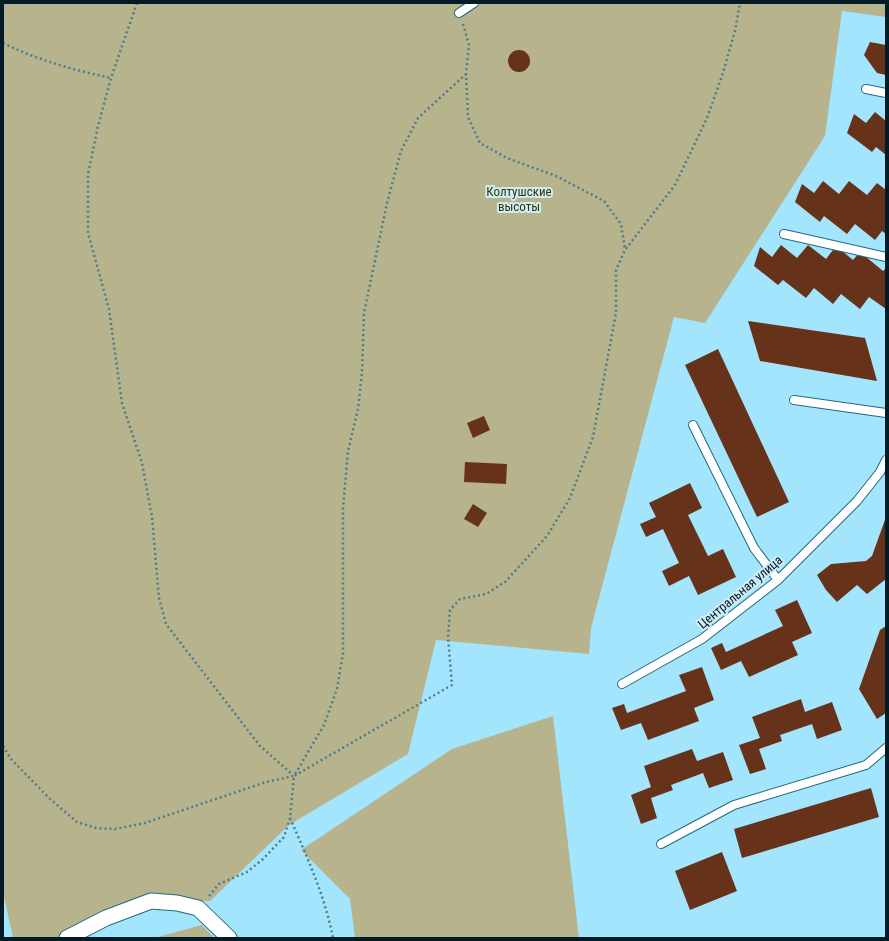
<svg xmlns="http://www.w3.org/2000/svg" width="889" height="941" font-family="'Roboto Condensed',sans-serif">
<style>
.green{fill:#b6b38d}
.building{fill:#66321a}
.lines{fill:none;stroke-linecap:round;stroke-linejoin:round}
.service-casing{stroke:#25677c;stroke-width:10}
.minor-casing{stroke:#25677c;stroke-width:17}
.path{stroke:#4f7b8b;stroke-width:2.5;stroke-dasharray:2 3;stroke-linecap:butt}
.service{stroke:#fff;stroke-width:8}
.minor{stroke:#fff;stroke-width:15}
.labels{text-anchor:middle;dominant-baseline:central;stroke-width:4;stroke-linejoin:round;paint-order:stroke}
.park-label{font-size:13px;fill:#383200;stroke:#ceedf9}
.street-label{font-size:13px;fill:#021b24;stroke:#ceedf9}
</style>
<rect width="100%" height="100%" fill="#a4e5fe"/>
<!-- green -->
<path class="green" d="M3,3H886V17L842,11L825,136L705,323L674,317L591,628L589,654L436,640L408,754L289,825L210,901L142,903L58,938H13L3,892Z
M553,716L579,938H355L350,899L301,850L452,749Z
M202,925L214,938H154Z"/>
<!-- building -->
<path class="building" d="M870,42L886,45V75L877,73L864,55Z
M508 61a11 11 0 1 1 22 0a11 11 0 1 1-22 0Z
M875,112L886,121V155L876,147L872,152L847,133L854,114L866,123Z
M823,181L839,194L849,181L867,195L877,183L886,190V234L882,231L875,240L855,224L847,234L824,216L820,222L795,202L802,184L814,193Z
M781,245L797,258L808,245L826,259L836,246L853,260L860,252L883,271L886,268V309L869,297L860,309L841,294L833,304L814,288L806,298L783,280L778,285L754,266L760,247L772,257Z
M748,321L865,338L877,381L760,361Z
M718,349L789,502L757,517L685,365Z
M484,416L490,430L473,438L467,423Z
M465,462L507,464L506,484L464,482Z
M690,483L702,508L688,515L708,556L723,549L736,577L698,595L689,576L669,586L662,571L679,563L663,529L646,537L640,524L656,517L649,503Z
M473,504L487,513L478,527L464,519Z
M886,517V579L867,594L857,585L837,602L826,590L817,575L831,564L866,561L872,556Z
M797,600L812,633L792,642L798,655L749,677L741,661L721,670L711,648L722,643L726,652L783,626L775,610Z
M886,626V713L877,719L859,689L880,630Z
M702,667L714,700L694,708L699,721L648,740L641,723L621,730L612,708L624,704L627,713L686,691L679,675Z
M801,699L805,712L832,702L842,730L817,739L812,724L780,735L782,741L759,749L766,769L750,774L739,745L760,738L752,717Z
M692,749L697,761L723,752L733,780L709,788L703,773L671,785L673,790L651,798L657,818L641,824L631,795L651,787L644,766Z
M871,788L879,817L742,858L734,829Z
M722,852L737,891L690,910L675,871Z"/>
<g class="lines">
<defs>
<path id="service" d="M459,13L474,3
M866,89L886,93
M784,234L886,257
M794,400L886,413
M693,425L754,548L778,580
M622,684L702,639L778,580L857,501L880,472L886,460
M661,844L734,805L866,765L886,748"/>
<path id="minor" d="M67,938L106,918L151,901L177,903L198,908L229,938"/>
</defs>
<!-- service casing -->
<use href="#service" class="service-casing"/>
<!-- minor casing -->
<use href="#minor" class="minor-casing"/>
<!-- path -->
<path class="path" d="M137,3L111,78L98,126L88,174V233L109,309L122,403L142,463L152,517L159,598L166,624L260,746L293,775
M463,24L469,45L466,74L468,117L480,143L507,158L556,176L604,201L621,224L625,250
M3,43C37,60 74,70 111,78
M3,746L11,759L49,798L77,822L96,828L115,829L145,823L266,782L294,776L324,725L337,689L343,653V508L348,451L358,409L362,372L364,313L387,203L401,151L418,118L466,74
M290,818C307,857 325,896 333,938
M209,896L219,884L247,872L263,859L284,837L290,818L294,776L452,685L448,637L450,610L460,599L486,594L505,582L547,536L570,498L593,437L616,313V270L625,250L675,185L707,118L722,76L735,31L740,3"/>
<!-- service -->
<use href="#service" class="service"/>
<!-- minor -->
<use href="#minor" class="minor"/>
</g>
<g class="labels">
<!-- park labels -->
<g class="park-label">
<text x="519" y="191">Колтушские<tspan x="519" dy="15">высоты</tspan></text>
</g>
<!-- street labels -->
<g class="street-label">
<text transform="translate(740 592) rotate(-40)">Центральная улица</text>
</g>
</g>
<!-- border -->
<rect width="889" height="941" fill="none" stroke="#021b24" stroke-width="8"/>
</svg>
